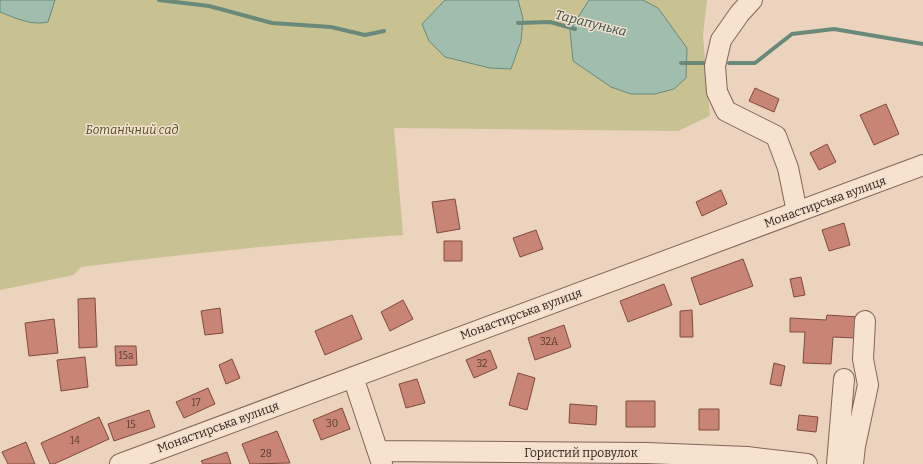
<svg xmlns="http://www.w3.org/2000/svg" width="923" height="464" font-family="Bitter,serif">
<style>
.green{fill:#c8c293}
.water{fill:#a1bdae;stroke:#69897a}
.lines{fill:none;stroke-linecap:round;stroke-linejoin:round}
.stream{stroke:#69897a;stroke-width:4}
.building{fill:#c88475;stroke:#804a3f}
.minor-casing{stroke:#826458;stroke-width:22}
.minor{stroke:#f7e2d0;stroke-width:20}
.labels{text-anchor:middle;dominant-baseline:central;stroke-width:3;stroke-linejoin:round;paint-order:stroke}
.number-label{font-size:10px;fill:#583a32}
.park-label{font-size:12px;font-style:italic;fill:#4d4e23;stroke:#f3dfcd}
.street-label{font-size:12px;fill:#32211c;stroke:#f3dfcd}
.water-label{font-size:13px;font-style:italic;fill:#2b5146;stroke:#f3dfcd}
</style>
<rect width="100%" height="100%" fill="#ebd3be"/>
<!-- green -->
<path class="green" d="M0,0H707L703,36L710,116L678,131L394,128L403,235C296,243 188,253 81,267L74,275L0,290Z"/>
<!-- water -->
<path class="water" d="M0,0H55L48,22C32,26 15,18 0,12Z
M445,0H518L523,18L521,41L511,69L490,68L445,57L429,41L422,24Z
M589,0H643L658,8L687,48L686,78L674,89L655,94H631L611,87L573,61L570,30Z"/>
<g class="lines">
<!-- stream -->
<path class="stream" d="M159,0L209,6L272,23L331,27L365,35L384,31
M518,23L550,22L575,29
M681,63H703
M729,63H755L792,34L834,29L923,44"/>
</g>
<!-- building -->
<path class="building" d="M755,88L779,99L774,112L749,101Z
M886,104L899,134L874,145L860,115Z
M827,144L836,162L819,170L810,153Z
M721,190L727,204L702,216L696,202Z
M455,199L460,229L437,233L432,202Z
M844,223L850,245L829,251L822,230Z
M536,230L543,249L520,257L513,238Z
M444,241H462V261H444Z
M743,259L753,286L700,305L691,278Z
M801,277L805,295L794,297L790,279Z
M664,284L672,305L628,322L620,301Z
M95,298L97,347L79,348L78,299Z
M403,300L413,319L390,331L381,312Z
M220,308L223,333L205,335L201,311Z
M692,310L693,337H680V311Z
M352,315L362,339L325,355L315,331Z
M827,315L858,317L857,338L833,337L831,364L803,363L805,332H790V318L826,320Z
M54,319L58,353L29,356L25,323Z
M564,325L571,347L535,360L528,338Z
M115,346H136L137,365L116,366Z
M490,350L497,368L474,378L466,360Z
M85,357L88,387L61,391L57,360Z
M232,359L240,378L226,384L219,365Z
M774,363L785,366L781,386L770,384Z
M518,373L535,378L527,410L509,405Z
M417,379L425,403L406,408L399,384Z
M208,388L215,404L184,418L176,402Z
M626,401H655V427H626Z
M570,404L597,406L596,425L569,423Z
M342,408L350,429L321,440L313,420Z
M699,409H719V430H699Z
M149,410L155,427L114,441L108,424Z
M799,415L818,417L816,432L797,430Z
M99,417L109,439L54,464H50L41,443Z
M277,431L290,463L250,464L242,444Z
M26,442L35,464H8L2,452Z
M227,452L231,464H203L201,461Z"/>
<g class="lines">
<defs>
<path id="minor" d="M752,0L740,13L721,40L715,66L717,92L726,111L776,136L788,168L797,212
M353,377L382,464
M378,451L647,453L747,457L807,464
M120,464L923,165
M837,464L844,379
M853,464L855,446L868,385L863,359L865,321"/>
</defs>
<!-- minor casing -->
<use href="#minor" class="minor-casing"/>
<!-- minor -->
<use href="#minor" class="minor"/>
</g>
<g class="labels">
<!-- number labels -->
<g class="number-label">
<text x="549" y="342">32А</text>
<text x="126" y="356">15а</text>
<text x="482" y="364">32</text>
<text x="196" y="403">17</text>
<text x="332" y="424">30</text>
<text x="131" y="425">15</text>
<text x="75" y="441">14</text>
<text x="266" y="454">28</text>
</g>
<!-- park labels -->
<g class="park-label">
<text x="132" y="130">Ботанічний сад</text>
</g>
<!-- street labels -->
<g class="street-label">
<text transform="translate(825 202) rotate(-20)">Монастирська вулиця</text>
<text transform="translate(521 314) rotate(-20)">Монастирська вулиця</text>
<text transform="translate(218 427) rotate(-20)">Монастирська вулиця</text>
<text x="581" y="453">Гористий провулок</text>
</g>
<!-- water labels -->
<g class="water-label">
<text transform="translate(591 23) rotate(14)">Тарапунька</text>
</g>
</g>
</svg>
